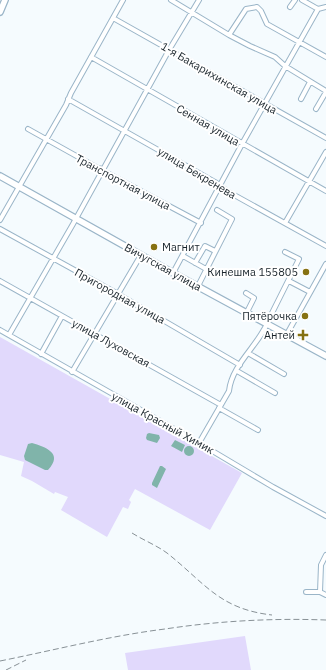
<svg xmlns="http://www.w3.org/2000/svg" width="326" height="670" font-family="'IBM Plex Sans',sans-serif">
<style>
.green{fill:#e1d9fc}
.water{fill:#80b4aa}
.lines{fill:none;stroke-linecap:round;stroke-linejoin:round}
.minor-casing{stroke:#9ab5c8;stroke-width:6}
.major-casing{stroke:#9ab5c8;stroke-width:8}
.minor{stroke:#fff;stroke-width:4}
.major{stroke:#fff;stroke-width:5.5}
.rail{stroke:#889196;stroke-width:1;stroke-dasharray:6 3;stroke-linecap:butt}
.poi-dot{fill:#867111;stroke:#fff;stroke-width:1.5}
.labels{text-anchor:middle;dominant-baseline:central;stroke-width:4;stroke-linejoin:round;paint-order:stroke}
.street-label{font-size:11px;fill:#19242b;stroke:#fff}
.poi-label{font-size:11px;fill:#19242b;stroke:#fff;text-anchor:end}
</style>
<rect width="100%" height="100%" fill="#f5fbfe"/>
<!-- green -->
<path class="green" d="M0,337L242,473L210,530L135,489L129,500L131,502L128,509L123,507L107,537L61,510L68,497L55,492L54,494L32,481L21,476L24,462L0,455Z
M245,636L251,670H128L125,653Z"/>
<!-- water -->
<path class="water" d="M149,433L159,435L160,438L157,443L147,440L146,438L147,434Z
M175,440L185,445L182,452L171,446Z
M32,443C45,447 64,453 48,470H45L25,460L24,456L28,444Z
M184 451a5 5 0 1 1 10 0a5 5 0 1 1-10 0Z
M160,466H162L166,469L157,488L152,485V483Z"/>
<g class="lines">
<defs>
<path id="minor" d="M171,0L229,35L250,46L275,57L285,66L326,91
M302,0L318,9
M290,7L295,0
M318,9L326,7
M113,18L326,138
M229,35L246,9L257,7L261,11L267,24L326,57
M91,57L326,191
M68,99L215,182L227,191L326,246
M301,99L310,82
M316,109L326,92
M28,129L98,168L102,169L107,173L201,223
M0,220L66,105L71,93L123,0
M285,223L326,152
M0,229L118,294L240,365
M183,256L206,269
M195,263L205,246L215,251
M173,273L242,144L318,9
M0,281L221,405
M289,281L310,292
M198,286L232,219L217,210
M246,293L254,298L247,312
M0,330L199,443L273,487L326,516
M287,334L326,264
M9,335L73,224L169,50L199,0
M248,353L284,374
M41,354L62,316
M237,371L275,393
M72,372L141,255
M219,408L258,430
M199,443L229,391C232,363 261,344 270,317L299,259L285,252
M306,592H320L321,565L326,555
M320,592L326,595"/>
<path id="major" d="M0,12L5,0
M0,176L173,273L326,356"/>
</defs>
<!-- minor casing -->
<use href="#minor" class="minor-casing"/>
<!-- major casing -->
<use href="#major" class="major-casing"/>
<!-- minor -->
<use href="#minor" class="minor"/>
<!-- major -->
<use href="#major" class="major"/>
<!-- rail -->
<path class="rail" d="M132,533C143,540 156,545 167,553C205,583 219,609 272,615
M0,661C55,650 109,636 165,629C218,621 272,618 326,620
M6,670L26,660"/>
</g>
<!-- markers -->
<g class="poi-dot">
<circle cx="154" cy="247" r="4"/>
<circle cx="306" cy="272" r="4"/>
<circle cx="305" cy="316" r="4"/>
<path d="M301 329h4v4h4v4h-4v4h-4v-4h-4v-4h4z"/>
</g>
<g class="labels">
<!-- street labels -->
<g class="street-label">
<text transform="translate(219 78) rotate(30)">1-я Бакарихинская улица</text>
<text transform="translate(208 125) rotate(30)">Сенная улица</text>
<text transform="translate(197 173) rotate(31)">улица Бекренева</text>
<text transform="translate(123 182) rotate(28)">Транспортная улица</text>
<text transform="translate(163 267) rotate(29)">Вичугская улица</text>
<text transform="translate(120 296) rotate(29)">Пригородная улица</text>
<text transform="translate(111 343) rotate(29)">улица Луховская</text>
<text transform="translate(163 423) rotate(29)">улица Красный Химик</text>
</g>
<!-- poi labels -->
<g class="poi-label">
<text x="162" y="247" text-anchor="start">Магнит</text>
<text x="298" y="272">Кинешма 155805</text>
<text x="297" y="316">Пятёрочка</text>
<text x="295" y="335">Антей</text>
</g>
</g>
</svg>
